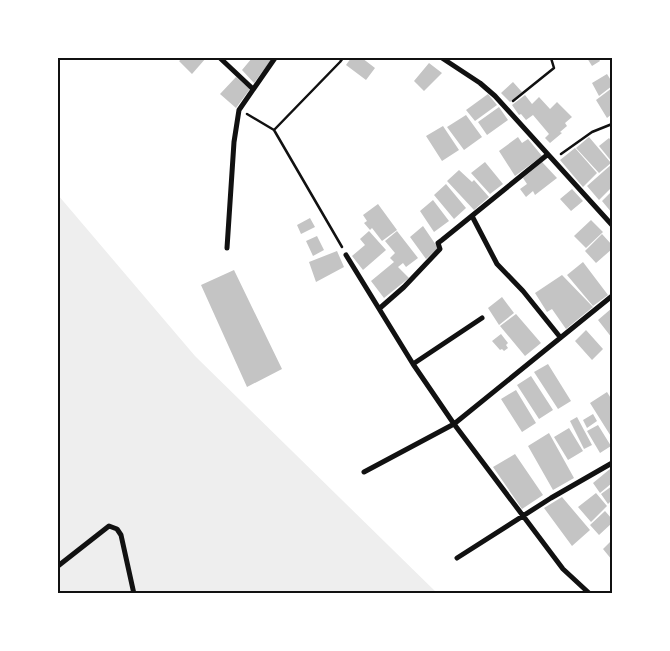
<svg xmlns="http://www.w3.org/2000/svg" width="670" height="651" font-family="'Archivo Narrow',sans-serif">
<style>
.green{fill:#eee}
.building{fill:#c4c4c4}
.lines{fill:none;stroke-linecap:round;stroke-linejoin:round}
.path{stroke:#111;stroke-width:2.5}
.minor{stroke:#111;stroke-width:5}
.neatline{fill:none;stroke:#111;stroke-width:2}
</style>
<rect width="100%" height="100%" fill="#fff"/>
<!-- green -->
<path class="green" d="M58,195L195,356L437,593H58Z"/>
<!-- building -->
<path class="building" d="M183,58H206L192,74L179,61Z
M252,58H269L271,60L254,83L242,70Z
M351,58H362L375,68L366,80L346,65Z
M587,58H598L600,61L592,66Z
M429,63L442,73L424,91L414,81Z
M607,74L612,82V86L599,96L592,83Z
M236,77L250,89L236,108L220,94Z
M513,82L522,92L510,102L501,93Z
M612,88V114L607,118L596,100Z
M488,94L497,105L475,121L466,110Z
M525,95L532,104L539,97L550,109L557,102L572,117L565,123L567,126L560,132L562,133L550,143L545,138L549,134L533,115L526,120L521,114L519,115L512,105Z
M499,107L508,120L487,135L478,122Z
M466,115L482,137L464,150L447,127Z
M443,126L459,150L442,161L426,136Z
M518,137L522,143L528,139L542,156L515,176L499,151Z
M589,137L611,163L599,173L576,148Z
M609,138L612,142V162L599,146Z
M575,148L597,173L583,187L560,160Z
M485,162L503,184L490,194L471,173Z
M542,162L557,178L535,195L533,191L526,197L520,189L527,184L523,178Z
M612,164V187L599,200L587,186Z
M459,170L472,182L474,180L489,197L474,210L447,181Z
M446,184L466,208L454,219L434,195Z
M572,189L583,201L571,211L560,199Z
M612,191V213L602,201Z
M433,200L449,221L434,232L420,211Z
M378,204L397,230L382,241L372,228L370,230L364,223L367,221L363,215Z
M310,218L315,227L301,234L297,225Z
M591,220L603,232L586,248L574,236Z
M423,226L438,248L426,259L410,237Z
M369,231L386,250L363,270L352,256L365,245L360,239Z
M397,231L418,258L406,267L403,263L398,267L409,278L384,298L371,281L394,262L390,258L395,253L385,241Z
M602,234L612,245V249L596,263L585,251Z
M317,236L324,250L313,256L306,241Z
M337,251L344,267L316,282L309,262Z
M583,262L608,295L593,306L567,275Z
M234,270L282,369L247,387L201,285Z
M562,275L593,307L566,329L552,309L547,312L535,293Z
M502,297L514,313L499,325L488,308Z
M612,308V338L598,320Z
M516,314L541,343L525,356L500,326Z
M586,330L603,349L592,360L575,341Z
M501,334L508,343L506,345L508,348L504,351L502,349L500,350L492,341Z
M548,364L571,401L558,409L534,372Z
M531,376L553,410L539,419L517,385Z
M516,390L536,423L522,432L501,399Z
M607,392L612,400V438L590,403Z
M593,414L597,421L587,428L583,420Z
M577,417L592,445L584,449L570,421Z
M598,425L611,446L600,453L587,431Z
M569,428L583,451L568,460L554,437Z
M549,433L574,478L553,490L528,446Z
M515,454L543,495L522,509L493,467Z
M610,469L612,472V483L600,493L593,483Z
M612,486V500L608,504L601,494Z
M596,493L607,506L591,522L578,507Z
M562,497L590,530L572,546L544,508Z
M605,511L612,519V523L599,535L590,525Z
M612,540V560L603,549Z"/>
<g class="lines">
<!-- path -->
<path class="path" d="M513,101L554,68L551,58
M247,114L274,130L342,247
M274,130L340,62L343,58
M561,154L592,132L612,124"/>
<!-- minor -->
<path class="minor" d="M220,58L253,89
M442,58L480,83L495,96L612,225
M472,216L497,264L523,291L560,337
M227,248L234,142L239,110L275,58
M346,255L413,364L454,424L563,569L590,594
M380,308L404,287L440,249L438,243L442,240L547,155
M413,364L482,318
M364,472L454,424L612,296
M457,558L551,498L612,463
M58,566L109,526L117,529L121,535L134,594"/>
</g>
<!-- border -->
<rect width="670" height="651" fill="none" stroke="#ffffff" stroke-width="118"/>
<rect x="59" y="59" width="552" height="533" class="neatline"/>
</svg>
